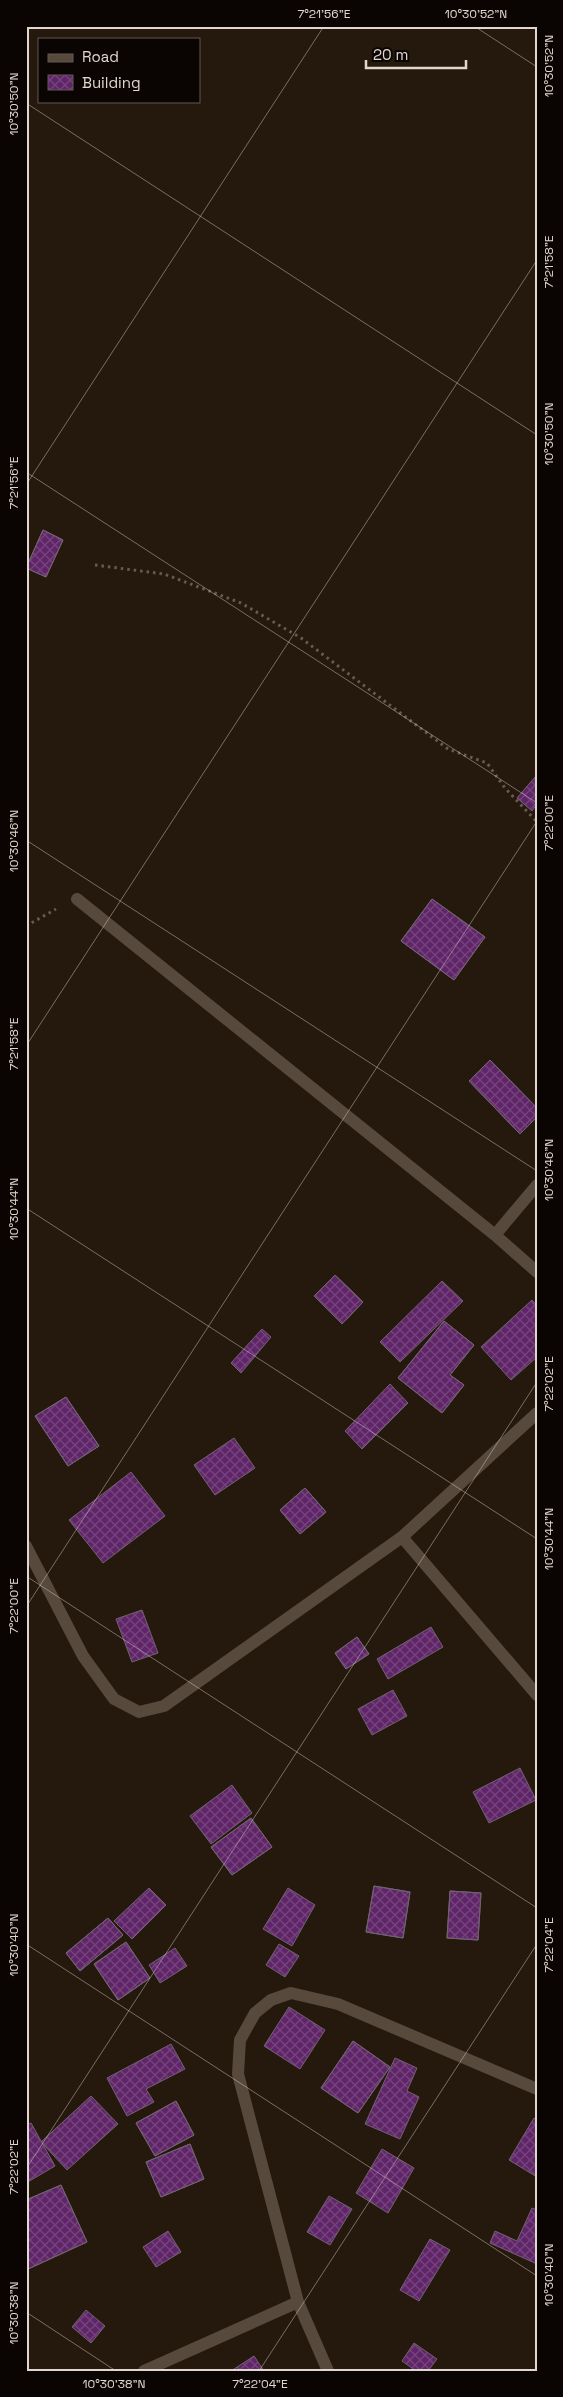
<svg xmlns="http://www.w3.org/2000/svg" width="563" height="2397" font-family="'Space Grotesk',sans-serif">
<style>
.building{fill:url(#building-cross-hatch);stroke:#706271}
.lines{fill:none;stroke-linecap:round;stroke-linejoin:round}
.path{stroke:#675b51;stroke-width:3;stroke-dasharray:2.5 4;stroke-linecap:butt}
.minor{stroke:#58493d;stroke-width:12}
.ticks{fill:none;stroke:#e1d7d0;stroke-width:1;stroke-opacity:0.45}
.neatline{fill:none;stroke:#e1d7d0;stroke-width:2}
.ticks-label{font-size:12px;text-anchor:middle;fill:#e1d7d0}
</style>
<defs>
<pattern id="building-cross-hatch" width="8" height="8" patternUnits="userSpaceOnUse" patternTransform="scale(1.25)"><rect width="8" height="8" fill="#602569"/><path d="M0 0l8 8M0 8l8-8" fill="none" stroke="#76447d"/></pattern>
</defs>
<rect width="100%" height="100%" fill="#25180d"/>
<!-- building -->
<path class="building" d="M43,530L63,540L46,577L26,568Z
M43,530L63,540L46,577L26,568Z
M535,777L537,804L532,811L517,798Z
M432,899L485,937L454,980L401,941Z
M432,899L485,937L454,980L401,941Z
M490,1060L537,1108V1117L520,1134L469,1081Z
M490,1060L537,1108V1117L520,1134L469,1081Z
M335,1275L363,1302L342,1324L314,1296Z
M335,1275L363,1302L342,1324L314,1296Z
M442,1281L463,1301L400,1362L380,1342Z
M532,1300L537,1306V1357L511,1380L481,1347Z
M444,1321L474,1345L450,1375L464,1385L442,1413L398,1378Z
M444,1321L474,1345L450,1375L464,1385L442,1413L398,1378Z
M262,1329L271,1337L241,1373L231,1363Z
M390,1384L408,1403L362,1449L345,1431Z
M66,1397L99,1446L68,1466L35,1416Z
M66,1397L99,1446L68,1466L35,1416Z
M234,1438L255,1468L215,1495L194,1465Z
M131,1472L165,1516L103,1563L69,1520Z
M305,1488L326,1512L300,1534L280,1510Z
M305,1488L326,1512L300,1534L280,1510Z
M142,1610L158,1653L132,1662L116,1619Z
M431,1627L443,1647L388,1679L377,1659Z
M357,1637L369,1654L346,1669L335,1653Z
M357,1637L369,1654L346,1669L335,1653Z
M393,1690L407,1716L372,1735L358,1709Z
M520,1768L536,1800L489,1823L473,1792Z
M232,1785L252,1813L211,1844L190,1816Z
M251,1818L272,1847L232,1875L211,1847Z
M251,1818L272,1847L232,1875L211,1847Z
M374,1886L410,1892L403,1938L366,1932Z
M374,1886L410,1892L403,1938L366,1932Z
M149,1888L166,1905L132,1939L114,1921Z
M288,1888L315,1905L292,1946L263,1929Z
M450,1891L481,1893L478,1940L447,1938Z
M450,1891L481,1893L478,1940L447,1938Z
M108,1918L123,1935L80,1971L66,1953Z
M108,1918L123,1935L80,1971L66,1953Z
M126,1942L150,1978L118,2000L94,1964Z
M126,1942L150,1978L118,2000L94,1964Z
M279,1944L299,1956L285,1977L266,1965Z
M175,1948L187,1966L160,1983L149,1965Z
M289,2007L325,2030L300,2069L264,2046Z
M353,2041L390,2067L358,2113L321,2088Z
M353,2041L390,2067L358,2113L321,2088Z
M171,2044L185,2069L146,2089L154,2102L127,2116L107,2078Z
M395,2058L417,2068L407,2091L419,2097L400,2139L365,2124Z
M91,2096L118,2124L67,2170L41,2142Z
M176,2101L194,2135L155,2156L136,2123Z
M176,2101L194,2135L155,2156L136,2123Z
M534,2118L537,2120V2177L509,2160Z
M31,2123L55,2166L26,2183V2125Z
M190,2144L204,2179L161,2197L146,2162Z
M190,2144L204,2179L161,2197L146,2162Z
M382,2149L414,2168L388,2213L356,2193Z
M61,2185L87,2242L26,2270V2200Z
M61,2185L87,2242L26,2270V2200Z
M329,2196L352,2209L330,2245L307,2232Z
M532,2208L537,2210V2264L490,2243L495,2231L517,2241Z
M168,2231L181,2252L156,2267L143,2247Z
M430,2239L450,2250L419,2301L400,2290Z
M86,2310L105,2326L91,2343L72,2327Z
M414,2343L437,2359L428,2371H416L402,2361Z
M254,2356L264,2371H231Z"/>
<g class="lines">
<!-- path -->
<path class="path" d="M95,565L164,574L241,603L301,638L448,749L487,763L505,788L537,822
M26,926L56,909"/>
<!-- minor -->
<path class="minor" d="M77,899L495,1235L537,1272
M495,1235L537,1185
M402,1537L537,1695
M26,1546L83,1656L114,1699L139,1712L164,1706L402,1537L537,1413
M144,2371L298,2302
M328,2371L298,2302L238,2074L240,2040L255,2013L271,2000L291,1993L338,2004L537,2089"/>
</g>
<!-- ticks -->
<path class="ticks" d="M474,26L537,67M26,103L537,435M26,472L537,803M26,485L324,26M26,840L537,1171M26,1046L537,260M26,1208L537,1539M26,1576L537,1908M26,1607L537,821M26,1944L537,2276M26,2169L537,1382M26,2312L116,2371M259,2371L537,1944"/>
<!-- border -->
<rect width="563" height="2397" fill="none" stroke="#0a0503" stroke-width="55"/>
<!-- legend -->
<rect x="38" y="38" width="162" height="65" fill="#0a0503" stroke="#605955"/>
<rect x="48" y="54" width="25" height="8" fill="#58493d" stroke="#605955"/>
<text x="82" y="62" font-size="15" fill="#e1d7d0">Road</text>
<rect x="48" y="75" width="25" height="15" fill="url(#building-cross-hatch)" stroke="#605955"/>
<text x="82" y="88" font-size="15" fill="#e1d7d0">Building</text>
<!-- scale -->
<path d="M366 60v8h100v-8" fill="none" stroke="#e1d7d0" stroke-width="2.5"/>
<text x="373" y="60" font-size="15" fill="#e1d7d0" stroke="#0a0503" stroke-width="4" paint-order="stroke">20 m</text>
<rect x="28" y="28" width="508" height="2342" class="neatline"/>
<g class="ticks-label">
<text x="324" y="18">7°21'56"E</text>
<text x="476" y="18">10°30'52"N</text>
<text transform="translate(549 66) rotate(-90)" y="4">10°30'52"N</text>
<text transform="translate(14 104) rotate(-90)" y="4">10°30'50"N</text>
<text transform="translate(549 262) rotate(-90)" y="4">7°21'58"E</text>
<text transform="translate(549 434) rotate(-90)" y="4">10°30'50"N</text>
<text transform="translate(14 483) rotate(-90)" y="4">7°21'56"E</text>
<text transform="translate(549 823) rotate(-90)" y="4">7°22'00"E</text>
<text transform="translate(14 841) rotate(-90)" y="4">10°30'46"N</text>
<text transform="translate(14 1044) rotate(-90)" y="4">7°21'58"E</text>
<text transform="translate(549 1170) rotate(-90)" y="4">10°30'46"N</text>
<text transform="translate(14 1209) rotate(-90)" y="4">10°30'44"N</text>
<text transform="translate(549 1384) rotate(-90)" y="4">7°22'02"E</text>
<text transform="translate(549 1539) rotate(-90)" y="4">10°30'44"N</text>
<text transform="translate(14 1606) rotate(-90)" y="4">7°22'00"E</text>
<text transform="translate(14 1945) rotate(-90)" y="4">10°30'40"N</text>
<text transform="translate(549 1945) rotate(-90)" y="4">7°22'04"E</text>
<text transform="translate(14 2167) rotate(-90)" y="4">7°22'02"E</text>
<text transform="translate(549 2275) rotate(-90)" y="4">10°30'40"N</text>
<text transform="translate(14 2313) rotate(-90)" y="4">10°30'38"N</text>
<text x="114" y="2388">10°30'38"N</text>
<text x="260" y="2388">7°22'04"E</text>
</g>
</svg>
